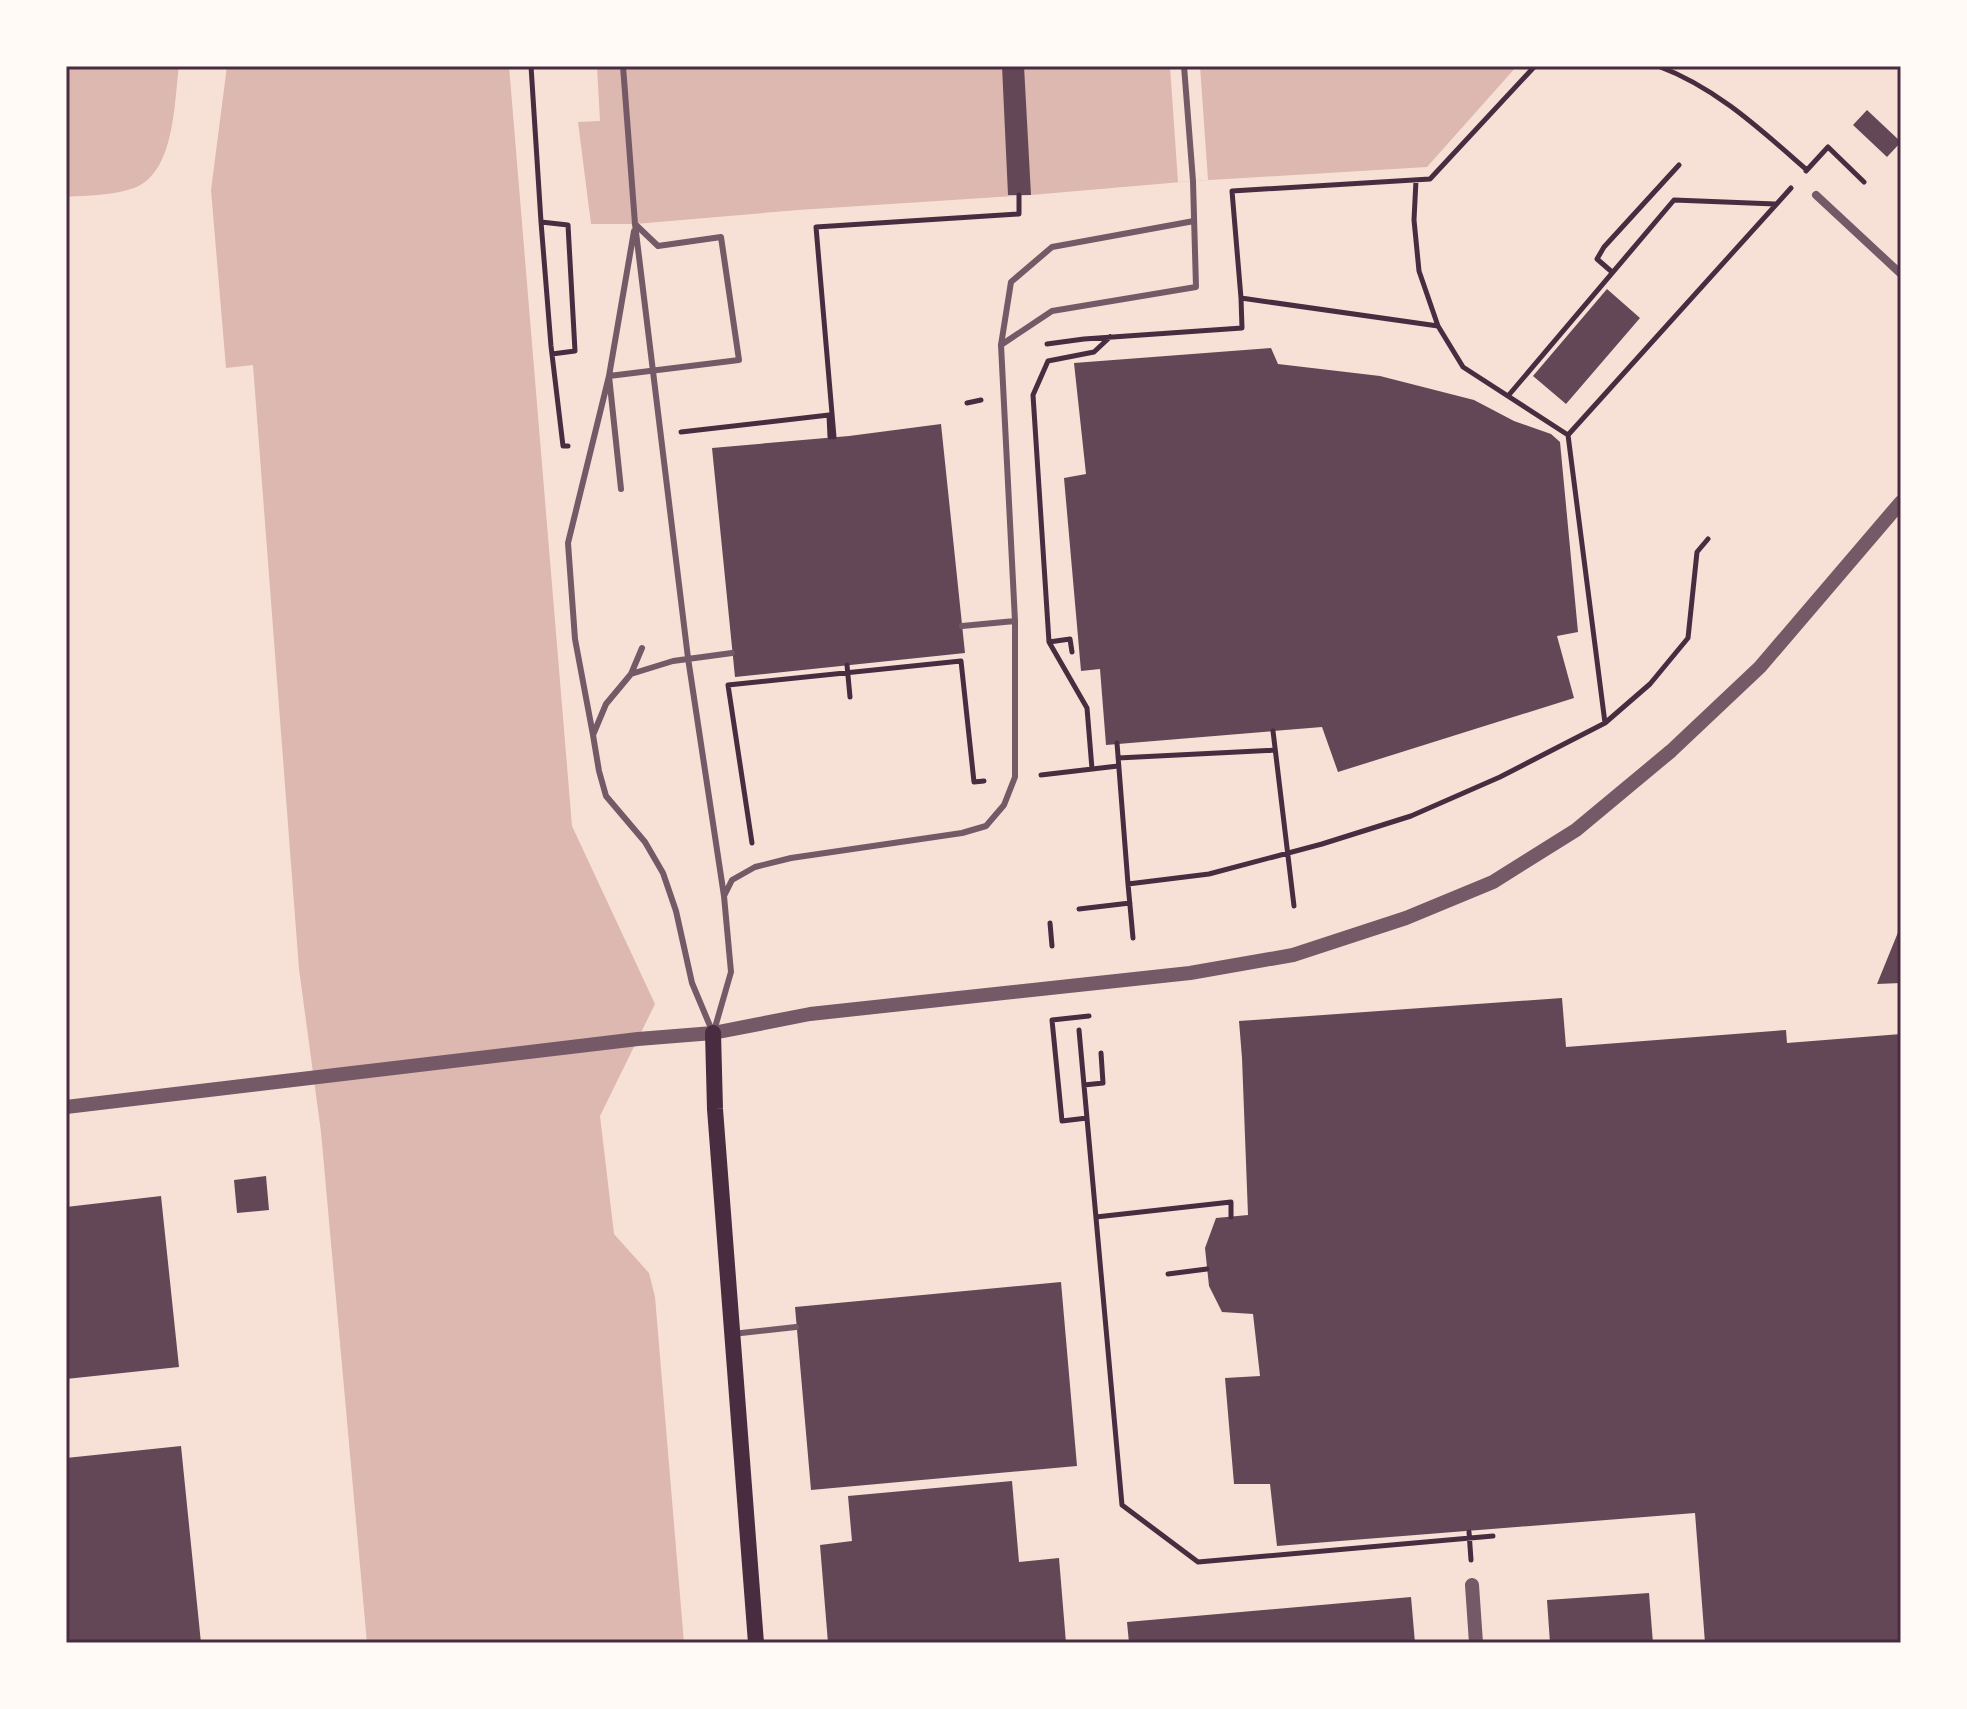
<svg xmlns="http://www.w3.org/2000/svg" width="1967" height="1709" font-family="'Titillium Web',sans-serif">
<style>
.water{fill:#dcb8b0}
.pier{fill:#f7e1d7}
.building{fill:#644757}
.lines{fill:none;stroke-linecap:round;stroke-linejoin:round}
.path{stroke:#4a2c40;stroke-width:5}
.service{stroke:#755966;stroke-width:6}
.minor{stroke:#755966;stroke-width:8}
.tertiary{stroke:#755966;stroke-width:14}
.secondary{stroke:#4a2c40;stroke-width:16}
.neatline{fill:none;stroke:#4a2c40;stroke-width:3}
</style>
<rect width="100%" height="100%" fill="#f7e1d7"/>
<!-- water -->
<path class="water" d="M66,66H179C174,103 175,173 134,188C112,196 88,195 66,197Z
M227,66H509L572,826L655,1004L600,1116L614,1234L649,1273L655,1297L684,1643H367L321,1132L299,969L253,365L226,368L211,190Z
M595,66H1517L1427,167L1193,181L1031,195L798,210L635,224H591L578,122L600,121L597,67Z"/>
<!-- pier -->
<path class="pier" d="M1170,66H1200L1208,180L1178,182Z"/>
<!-- building -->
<path class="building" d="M1002,66H1024L1031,195H1008Z
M1867,110L1901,142L1887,157L1853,125Z
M1607,289L1640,318L1566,404L1533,376Z
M1271,348L1278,364L1380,376L1474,400L1514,421L1551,434L1560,442L1578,632L1557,636L1574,698L1338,772L1322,727L1106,745L1100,669L1081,671L1064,478L1086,474L1074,363Z
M941,424L965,653L735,677L712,448L849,436Z
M1901,925V983L1877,984Z
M1562,998L1566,1047L1786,1030L1787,1043L1901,1034V1643H1705L1695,1513L1277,1546L1270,1484H1234L1225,1378L1260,1376L1253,1314L1222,1312L1209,1286L1205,1248L1216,1218L1248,1215L1242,1058L1239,1021Z
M266,1176L269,1210L237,1213L234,1180Z
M161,1196L179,1367L66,1379V1207Z
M1061,1282L1077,1466L811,1490L795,1307Z
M181,1446L201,1643H66V1458Z
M1012,1481L1019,1562L1059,1558L1066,1643H828L820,1545L852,1541L848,1496Z
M1649,1593L1653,1643H1550L1547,1600Z
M1411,1597L1415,1643H1129L1127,1622Z"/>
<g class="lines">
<!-- path -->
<path class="path" d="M531,66L541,222L568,225L575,351L552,354
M1658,66C1717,88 1761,130 1807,170
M1806,171L1828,147L1864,182
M1416,180L1414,220L1419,271L1438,326
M541,222L551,346L563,446H568
M1612,272L1597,259L1604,247L1679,165
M1241,298L1232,191L1430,179L1535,66
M1047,344L1084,339L1242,328L1241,298L1438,326L1463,367L1568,435L1791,188
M1508,396L1674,200L1775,204
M967,403L981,400
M681,432L829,415L830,437
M834,437L816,227L1019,214V195
M1049,642L1070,639L1072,652
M847,665L850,697
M1605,723L1650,684L1688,638L1697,552L1708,539
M1273,731L1294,906
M1117,743L1128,884L1209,874L1322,844L1411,816L1500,777L1605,723L1568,435
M1118,758L1275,750
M1092,769L1087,708L1049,642L1033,395L1048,361L1094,352L1110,337
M1041,775L1118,766
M752,843L728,685L961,661L974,782L984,781
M1128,884L1133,938
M1079,909L1130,903
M1050,923L1052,946
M1079,1030L1122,1505L1198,1562L1493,1536
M1084,1085L1103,1083L1101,1053
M1087,1118L1062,1121L1052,1020L1089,1016
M1096,1217L1231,1202V1217
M1168,1274L1207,1269
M1469,1532L1471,1560"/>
<!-- service -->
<path class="service" d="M623,66L635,224L688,658L724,896
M1001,345L1052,311L1196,287L1193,181L1184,66
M621,489L609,376L634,231
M962,626L1015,621
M631,674L642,648
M593,735L575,639L568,543L609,376L739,360L721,237L658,246L635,224
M714,1031L731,972L724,896L732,880L755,867L791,858L962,833L986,826L1004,805L1015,777V621L1001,345L1011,282L1052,247L1194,221
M713,1033L692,983L676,911L663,873L645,842L606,796L599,771L593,735L606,704L631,674L673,661L732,653
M732,1334L796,1327"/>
<!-- minor -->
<path class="minor" d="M1816,195L1901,274"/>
<!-- tertiary -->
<path class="tertiary" d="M66,1107L638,1039L713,1033L810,1014L1190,973L1293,955L1406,918L1493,882L1576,830L1671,751L1760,667L1901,502
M1472,1585L1476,1643"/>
<!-- secondary -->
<path class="secondary" d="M713,1033L715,1109L756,1643"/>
</g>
<!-- border -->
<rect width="1967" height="1709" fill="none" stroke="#fffaf5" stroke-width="136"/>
<rect x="68" y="68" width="1831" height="1573" class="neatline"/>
</svg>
